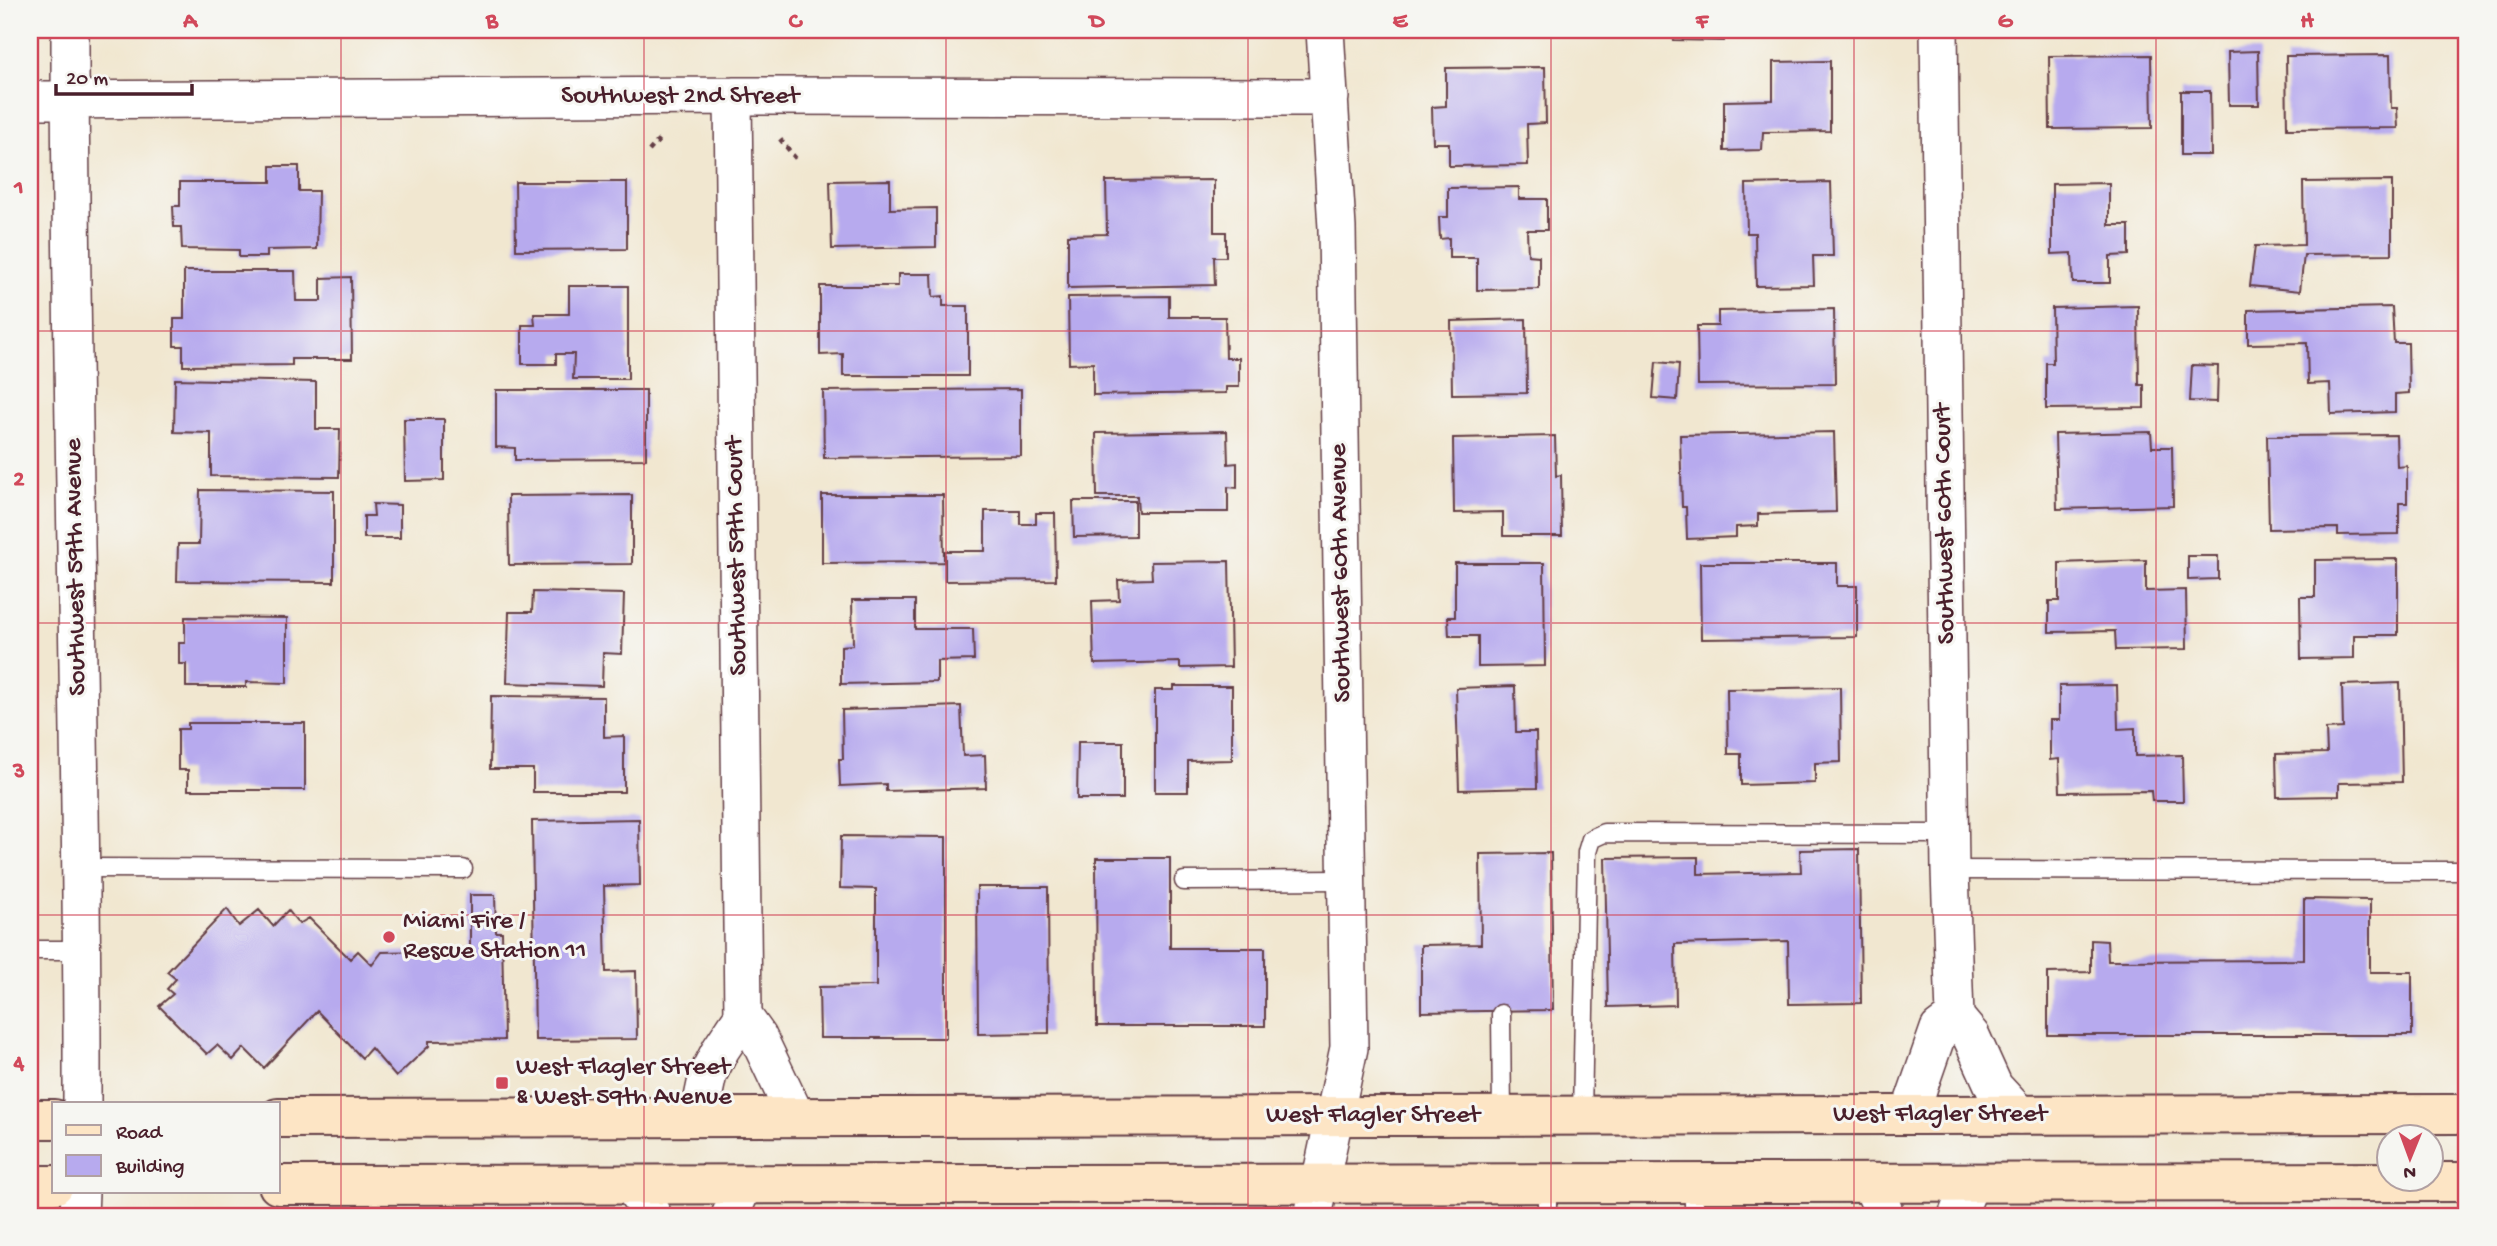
<svg xmlns="http://www.w3.org/2000/svg" width="2497" height="1246" font-family="'Gochi Hand',sans-serif">
<style>
.building{fill:#b7aaee}
.lines{fill:none;stroke-linecap:round;stroke-linejoin:round}
.service-casing{stroke:#633d44;stroke-width:21}
.minor-casing{stroke:#633d44;stroke-width:40}
.secondary-casing{stroke:#633d44;stroke-width:42}
.path{stroke:#633d44;stroke-width:4.5;stroke-dasharray:5 5;stroke-linecap:butt}
.service{stroke:#fff;stroke-width:18}
.minor{stroke:#fff;stroke-width:37}
.secondary{stroke:#fde5c5;stroke-width:38}
.grid{fill:none;stroke:#d1495b;stroke-width:2;stroke-opacity:0.55}
.poi-dot{fill:#d1495b;stroke:#f6f6f2;stroke-width:2.5}
.labels{text-anchor:middle;dominant-baseline:central;stroke-width:6;stroke-linejoin:round;paint-order:stroke}
.street-label{font-size:26px;fill:#4a1f2b;stroke:#f6f6f2}
.poi-label{font-size:26px;fill:#4a1f2b;stroke:#f6f6f2;text-anchor:start}
.neatline{fill:none;stroke:#d1495b;stroke-width:2.5}
.grid-label{font-size:23px;text-anchor:middle;font-weight:bold;fill:#d1495b}
</style>
<rect width="100%" height="100%" fill="#f6f6f2"/>
<filter id="ink" filterUnits="userSpaceOnUse"><feTurbulence type="fractalNoise" baseFrequency=".0143" numOctaves="2"/><feDisplacementMap in="SourceGraphic" scale="14" xChannelSelector="R" yChannelSelector="G"/><feConvolveMatrix kernelMatrix="1 2 1 2 8 2 1 2 1" color-interpolation-filters="sRGB"/></filter>
<filter id="wash" filterUnits="userSpaceOnUse"><feTurbulence type="fractalNoise" baseFrequency=".00686" numOctaves="4" result="noise"/><feDisplacementMap in="SourceGraphic" scale="28" xChannelSelector="R" yChannelSelector="G"/><feGaussianBlur stdDeviation="1.57" result="paint"/><feColorMatrix in="noise" values="0 0 0 0 0 0 0 0 0 0 0 0 0 0 0 0 0 1.4 0 .05"/><feComposite in="paint" operator="in"/></filter>
<g filter="url(#wash)">
<rect width="100%" height="100%" fill="#f1e7d0"/>
<g id="blocks">
<!-- building -->
<path class="building" d="M1096,30H1213V36L1096,34Z
M1674,30H1724V41L1673,40Z
M2258,51L2259,105H2229L2228,52Z
M2151,55L2152,128L2050,129L2049,56Z
M2390,55L2391,108H2397L2398,128L2287,129L2286,56Z
M1830,61V131L1763,132L1762,150L1724,151V101L1773,100V62Z
M1545,67L1546,123L1527,124L1528,165L1449,166V143H1433L1432,107L1446,106V68Z
M2181,91H2210L2211,155H2181Z
M271,166H299V191H318L317,249L267,250V257H239V250L182,249L181,227H174L173,206H180V182H271Z
M890,180V209L936,208V247L832,249L830,181Z
M1214,180V232H1226V257H1214L1215,285L1068,288V235L1107,234L1106,181Z
M2392,181V254L2304,255L2300,291L2250,286L2255,246L2304,245L2303,182Z
M515,182H627V249L516,250Z
M1831,182L1833,256H1813L1814,285L1756,286L1755,233H1747L1746,184Z
M2109,183V225H2129V255L2110,256V283H2073L2072,253L2052,254V184Z
M1519,187V199H1547V230H1527L1528,255L1539,256V289L1477,290V258H1449V238L1440,239L1439,217H1448V188Z
M184,271H295L296,301H321V278L351,277L352,359H292V365L183,366V346H174V319H184Z
M898,274H932L933,297L943,296V306H968V376H843V354L820,355V286H898Z
M569,286H628V379H573L574,354H556V364H522V325H535L534,314H569Z
M1169,296V317H1225L1226,358H1239V387H1226V393L1093,395V363L1069,364L1068,297Z
M2138,306L2139,385H2144V408L2046,409V363H2053L2052,308Z
M2392,307L2394,343H2408L2409,393L2395,394V412L2331,414L2330,383L2308,384L2307,343L2248,344V310Z
M1834,309L1835,384L1698,385L1697,326H1718V311Z
M1526,319L1527,393L1452,394L1451,321Z
M1656,362L1679,364L1677,400L1653,398Z
M2192,365L2218,366L2217,402L2190,401Z
M175,379L316,382V429H340L339,477L211,476V433L174,432Z
M1021,389V456L824,458L823,391Z
M496,390H646V459L515,460V448L496,447Z
M404,419H444V480L405,481Z
M1227,431L1228,464L1237,463V488L1228,487V512H1138L1137,496H1097L1096,433Z
M1834,432L1836,512L1758,514V526L1736,527V537L1687,539L1686,507H1682L1680,435Z
M2151,432L2152,447H2172L2173,506L2057,509L2055,434Z
M2396,435L2397,467L2407,466V503H2399V534L2338,535V528L2269,529L2267,436Z
M1555,436L1556,476L1561,475L1562,536H1503V512L1454,513L1453,438Z
M200,490L334,491V582L177,581L178,544H199Z
M632,495V564L509,565L508,496Z
M822,495H943L944,562L822,563Z
M1073,501H1135V536L1074,537Z
M373,504L400,505V538H364V516H374Z
M985,511H1020V524H1036V513H1055L1056,580L945,581V551H985Z
M2188,556H2218V579L2188,580Z
M2398,559V635H2354V658L2301,659L2300,597H2315V560Z
M2146,560V591L2186,590L2187,649L2116,650L2115,631L2049,632V601H2059V563Z
M1229,561L1231,667L1180,668V662L1094,664L1092,601L1119,600L1118,580L1152,579L1151,562Z
M1455,563H1544L1545,666L1478,667V636H1449L1448,617H1455Z
M1700,563H1837V586H1857V637L1701,639Z
M533,592L624,594L622,654L603,653L602,686L507,683L509,612H532Z
M852,600H915V629H973L974,660L937,661V682L841,684V646L853,645Z
M185,617L287,618V683L246,682V687H186V664H179V643H185Z
M2400,683L2402,782L2339,783V796L2277,797L2276,754L2327,753L2326,729L2343,728L2342,685Z
M2117,685L2118,729L2135,728V756L2182,755L2183,801H2152L2151,791L2060,792L2059,759L2050,760V720H2059V686Z
M1174,686H1232V760L1188,761V792H1155V690H1174Z
M1515,686L1516,732H1536L1537,788L1459,790L1456,688Z
M1840,687L1841,762L1815,763V783L1741,785V754H1728L1727,689Z
M491,696L604,697V737L624,736V792H533V769H490Z
M961,706L963,756L985,755L986,788L886,791V784L840,786L839,759H843L842,710Z
M188,723H305V790H188V770H178V729H188Z
M1078,742H1123V799H1077Z
M639,819L640,885L604,886L606,972L636,971L637,1039L535,1040L532,821Z
M841,836L946,837V1038H820L819,987L876,986V889L840,888Z
M1859,849L1861,1003L1789,1004L1788,941L1675,944L1676,1005L1608,1007L1605,858L1698,857V874L1801,872L1800,850Z
M1551,853L1553,1010L1421,1012V945L1481,944L1480,854Z
M1096,858H1170V948H1265V1026H1097Z
M977,887H1048L1049,1033L978,1034Z
M470,895H495L496,932H502L504,1040L429,1041V1046L396,1077L371,1048L362,1058L317,1011L264,1068L244,1048L233,1060L217,1045L207,1054L159,1006L173,994L167,989L176,979L167,972L227,909L239,926L259,910L273,926L288,910L299,924L309,918L350,959L358,951L372,965L382,952L470,950Z
M2304,899L2370,900V972H2412V1035H2048V973L2091,972V940L2107,941L2108,961L2304,960Z"/>
</g>
</g>
<g filter="url(#ink)">
<use href="#blocks" fill-opacity="0" stroke="#633d44" stroke-width="2"/>
<g class="lines">
<defs>
<path id="service" d="M82,868L463,869
M1950,870L2467,871
M1184,881L1345,880
M30,950H83
M1501,1014L1502,1116
M1582,1116L1587,852L1591,839L1604,833L1950,834
M1547,1183V1216
M1694,1183V1216"/>
<path id="minor" d="M70,30C70,388 83,746 82,1104
M1939,30L1950,870L1955,1017L1971,1036L1994,1087L2020,1115
M733,96L743,1016L758,1037L796,1117
M30,100L733,96L1330,97
M1909,1115L1939,1029L1955,1017
M699,1117L708,1074L721,1049L743,1016
M1870,1182L1886,1216
M632,1186L653,1216
M79,1216L80,1192
M730,1216L743,1186
M1313,1216L1349,1048L1337,228L1325,30
M1957,1216L1971,1182"/>
<path id="secondary" d="M278,1118L2467,1114
M30,1119H54
M30,1185H54
M278,1185L2467,1182"/>
</defs>
<!-- service casing -->
<use href="#service" class="service-casing"/>
<!-- minor casing -->
<use href="#minor" class="minor-casing"/>
<!-- secondary casing -->
<use href="#secondary" class="secondary-casing"/>
<!-- path -->
<path class="path" d="M780,139L797,160
M649,151L660,139"/>
<!-- service -->
<use href="#service" class="service"/>
<!-- minor -->
<use href="#minor" class="minor"/>
<!-- secondary -->
<use href="#secondary" class="secondary"/>
</g>
</g>
<!-- grid -->
<path class="grid" d="M341,30V1216M644,30V1216M946,30V1216M1248,30V1216M1551,30V1216M1854,30V1216M2156,30V1216M30,331H2467M30,623H2467M30,915H2467"/>
<!-- markers -->
<g class="poi-dot">
<circle cx="389" cy="937" r="7"/>
<rect x="495" y="1076" width="14" height="14" rx="3.5"/>
</g>
<g class="labels">
<!-- street labels -->
<g class="street-label">
<text x="680" y="97">Southwest 2nd Street</text>
<text transform="translate(1946 524) rotate(-91)">Southwest 60th Court</text>
<text transform="translate(738 556) rotate(-91)">Southwest 59th Court</text>
<text transform="translate(77 567) rotate(-91)">Southwest 59th Avenue</text>
<text transform="translate(1342 573) rotate(-91)">Southwest 60th Avenue</text>
<text x="1940" y="1115">West Flagler Street</text>
<text x="1373" y="1116">West Flagler Street</text>
</g>
<!-- poi labels -->
<g class="poi-label">
<text x="403" y="922">Miami Fire /<tspan x="403" dy="30">Rescue Station 11</tspan></text>
<text x="516" y="1068">West Flagler Street<tspan x="516" dy="30">&amp; West 59th Avenue</tspan></text>
</g>
</g>
<!-- margin -->
<rect width="2497" height="1246" fill="none" stroke="#f6f6f2" stroke-width="77"/>
<!-- legend -->
<rect x="52" y="1102" width="228" height="91" fill="#f6f6f2" stroke="#b1a0a2" stroke-width="2"/>
<rect x="66" y="1125" width="35" height="10" fill="#fde5c5" stroke="#b1a0a2" stroke-width="2"/>
<text x="116" y="1138" font-size="21" fill="#4a1f2b">Road</text>
<rect x="66" y="1155" width="35" height="21" fill="#b7aaee" stroke="#b1a0a2" stroke-width="2"/>
<text x="116" y="1172" font-size="21" fill="#4a1f2b">Building</text>
<!-- north arrow -->
<g transform="translate(2410 1158) rotate(181)"><circle r="33" fill="#f6f6f2" stroke="#b1a0a2" stroke-width="2"/>
<path d="M0-5L12 26L0 18L-12 26Z" fill="#d1495b"/>
<text y="-10" font-size="19" font-weight="bold" text-anchor="middle" fill="#4a1f2b">N</text>
</g>
<!-- scale -->
<path d="M56 84v10h136v-10" fill="none" stroke="#4a1f2b" stroke-width="3.5"/>
<text x="66" y="84" font-size="21" fill="#4a1f2b" stroke="#f6f6f2" stroke-width="5" paint-order="stroke">20 m</text>
<rect x="38" y="38" width="2420" height="1170" class="neatline"/>
<g class="grid-label">
<text x="190" y="27">A</text>
<text x="492" y="27">B</text>
<text x="795" y="27">C</text>
<text x="1097" y="27">D</text>
<text x="1400" y="27">E</text>
<text x="1702" y="27">F</text>
<text x="2005" y="27">G</text>
<text x="2307" y="27">H</text>
<text x="19" y="193">1</text>
<text x="19" y="485">2</text>
<text x="19" y="777">3</text>
<text x="19" y="1069">4</text>
</g>
</svg>
